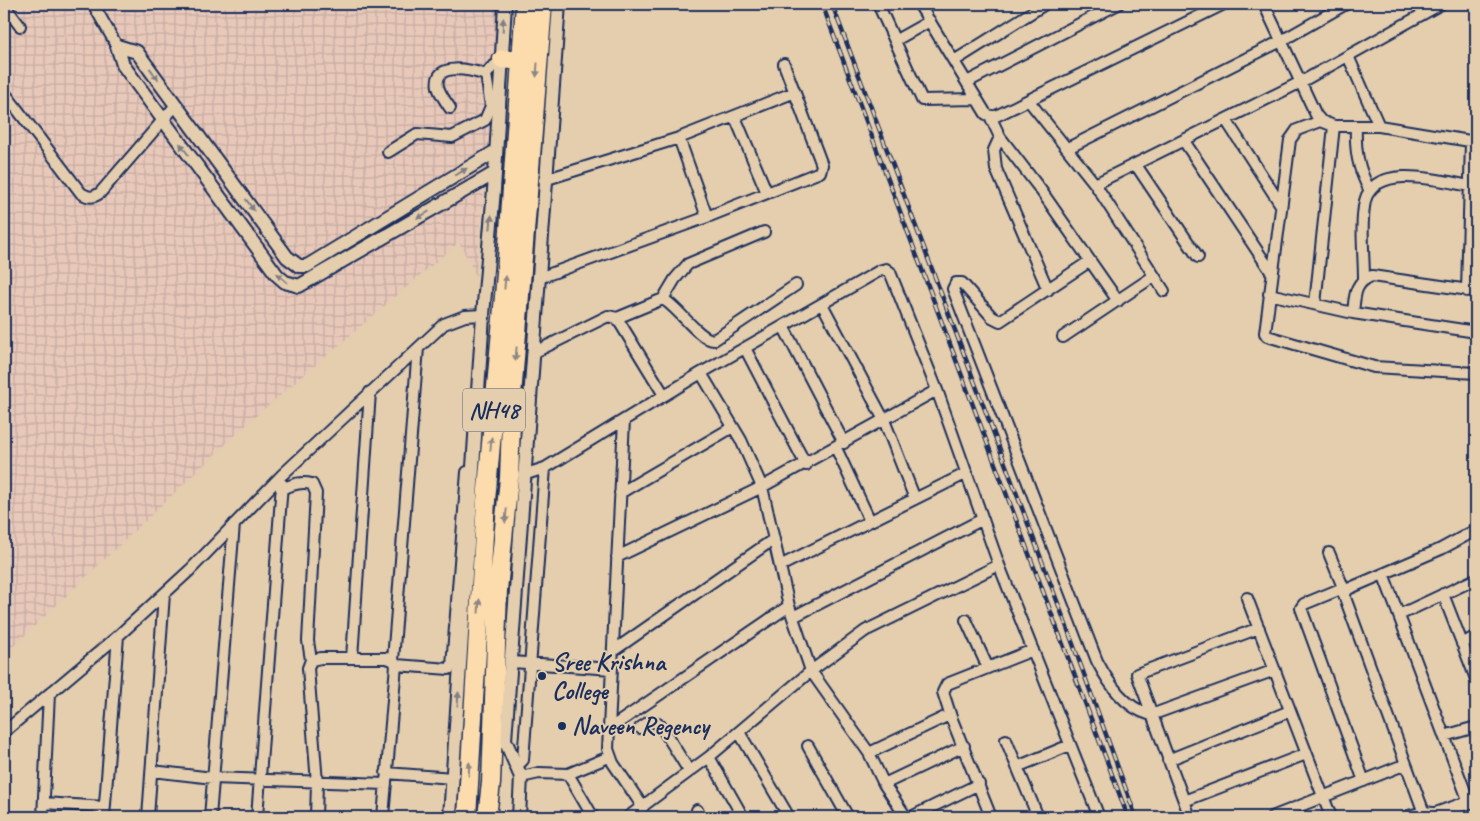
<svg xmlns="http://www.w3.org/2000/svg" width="1480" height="821" font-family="Caveat,sans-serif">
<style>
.industrial{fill:url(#industrial-grid)}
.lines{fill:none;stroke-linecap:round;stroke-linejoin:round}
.minor-casing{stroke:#1b2f5e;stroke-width:14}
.tertiary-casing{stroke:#1b2f5e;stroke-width:16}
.trunk-casing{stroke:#1b2f5e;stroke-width:21}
.minor{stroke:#e4cead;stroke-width:10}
.tertiary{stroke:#e4cead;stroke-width:12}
.trunk{stroke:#fcdcac;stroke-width:18}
.rail-casing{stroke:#1b2f5e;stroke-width:4.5}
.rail{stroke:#e4cead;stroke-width:2.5;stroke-dasharray:8;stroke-linecap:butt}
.oneway{fill:#807e86}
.oneway2{fill:#8c8685}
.poi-dot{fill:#1b2f5e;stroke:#e4cead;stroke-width:2}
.labels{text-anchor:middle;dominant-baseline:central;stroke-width:4;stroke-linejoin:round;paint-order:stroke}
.shield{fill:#e4cead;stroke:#575f76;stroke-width:1}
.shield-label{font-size:24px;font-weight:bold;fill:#1b2f5e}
.poi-label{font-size:25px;font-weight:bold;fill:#1b2f5e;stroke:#e4cead;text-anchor:start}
</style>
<defs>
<pattern id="industrial-grid" width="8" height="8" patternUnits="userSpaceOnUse" patternTransform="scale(1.25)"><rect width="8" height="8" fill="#e8c8b9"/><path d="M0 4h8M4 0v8" fill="none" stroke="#c6aca1"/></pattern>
</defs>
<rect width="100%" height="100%" fill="#e4cead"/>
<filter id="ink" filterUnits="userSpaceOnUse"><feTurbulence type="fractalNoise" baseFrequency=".02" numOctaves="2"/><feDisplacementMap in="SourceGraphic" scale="10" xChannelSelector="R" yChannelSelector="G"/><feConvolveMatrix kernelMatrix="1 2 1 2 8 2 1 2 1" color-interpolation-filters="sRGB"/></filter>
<g filter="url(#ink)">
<!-- industrial -->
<path class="industrial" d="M4,4H501L476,276L459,242L248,423L4,655Z"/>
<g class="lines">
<defs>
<path id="minor" d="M93,4L117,46
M878,4L922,100L977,99
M919,4L986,114L994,117L1224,4
M1264,4L1316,115L1321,121L1334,126H1379L1476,142
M4,5L20,26
M896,40L930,21
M1348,56L1379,126
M954,61L1045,4
M967,82L1118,4
M4,92L81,193C89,198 93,198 100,193L176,105
M1029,101L1095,184L1164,291
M450,108C446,102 440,94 438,87C433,60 474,71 486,75
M990,116L1000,137L1040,189L1118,301
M735,117L767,193
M1226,120L1281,205
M1321,121L1297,130L1290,140L1265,333L1267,336L1374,367L1476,373
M1356,126C1355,151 1358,169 1370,191
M1000,137L994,150L996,169L1048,290
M679,138L707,217
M1184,141L1272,273
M1068,148L1283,40L1346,4
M388,152L417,134L452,137L485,120L491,106L486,75L491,68L501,61
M1136,165L1198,257
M544,180L679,138L795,92
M1095,184L1301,82L1441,4
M1090,261L1000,321L992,317L962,283H956L953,289L1097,661C1109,684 1125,708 1151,715L1275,670
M539,278L707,217L820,172L822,165L784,64
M1364,279C1364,254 1360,225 1365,201C1375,162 1442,181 1470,186
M1467,291L1471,141
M1269,294L1353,313L1476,332
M663,299L675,279L688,264L764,232
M822,304L884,420L915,499
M1315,304L1334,126
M1353,313C1355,296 1354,282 1372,276L1476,291
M617,318L663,299C678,307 699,340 714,340L796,285
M783,326L844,443
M1063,337L1154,276
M745,348L806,465
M533,353L608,316L617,318L664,395
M701,373L741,440L762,487L789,606L811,671L869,753L945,717H951L991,817
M624,420L608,749L613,763L643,807
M836,448L870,521
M523,475L545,468L701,373L879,271L886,269L890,272L937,390L999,565L1099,817
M281,489C292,485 300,481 312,484L316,493L308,641L311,660L308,668L317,783L316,817
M620,493L733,427
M1329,553L1345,592
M617,557L762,487L937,390
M780,566L967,473
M1384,576L1469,802
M1343,588L1304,604L1301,608L1364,781
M1443,594L1476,679
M1247,598L1331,817
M1399,615L1476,579
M793,617L983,519
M966,620L988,668
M1462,644L1476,636
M613,651L774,539
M352,658L370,392
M311,660L321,658H386L393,660L396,665L383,817
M393,660L418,348
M512,662L612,669
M396,665L449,669L452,666L467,472
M951,717L943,692L947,684L1033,650
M640,728L649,722H655L661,726L689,771
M609,729L789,606
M4,732L118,636L190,570L282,475L444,324L465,316L483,315
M739,732L789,817
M1444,736L1476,727
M1006,740L1038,817
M808,746L848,817
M869,753L884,784L906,817
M709,757L743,817
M1168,760L1290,711
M518,765L523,760L545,468
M1017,767L1070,745
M152,771L213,778L386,784
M386,773L453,778
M568,774L593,817
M521,777L539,773L568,774L609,757
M884,784L964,746
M1184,801L1306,754
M44,803L104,807
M697,810L701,817
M1424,813L1344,595L1348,589L1441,549L1476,530
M43,817L49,694
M104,817L118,636
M148,817L164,594
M210,817L234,524
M257,817L282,484
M628,817L709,757L811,671L865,631L999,565
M911,817L979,784
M1190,817L1137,674L1259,628
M1272,817L1406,764"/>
<path id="tertiary" d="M117,46L123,65L277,275L285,282L299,286L495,173
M117,46L137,52L287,257L299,266H307L496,151
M450,817L483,315L494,190L505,4
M519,817L521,777L505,740L559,4
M1409,817L1424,813L1432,814
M1427,817L1476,800"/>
<path id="trunk" d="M502,59L520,61
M467,817L486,501L506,273L525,4
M487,817L491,783L498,590L509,478L512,396L543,4"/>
</defs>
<!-- minor casing -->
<use href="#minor" class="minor-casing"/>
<!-- tertiary casing -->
<use href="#tertiary" class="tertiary-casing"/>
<!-- trunk casing -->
<use href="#trunk" class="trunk-casing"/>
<!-- minor -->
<use href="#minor" class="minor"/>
<!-- tertiary -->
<use href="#tertiary" class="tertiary"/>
<!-- trunk -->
<use href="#trunk" class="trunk"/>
<defs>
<path id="rail" d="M822,4L1128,817
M832,4L1065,622L1136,817"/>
</defs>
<!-- rail casing -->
<use href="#rail" class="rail-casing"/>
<!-- rail -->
<use href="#rail" class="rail"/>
</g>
<!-- one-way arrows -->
<defs><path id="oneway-solid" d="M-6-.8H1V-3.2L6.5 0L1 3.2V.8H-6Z" transform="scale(1.25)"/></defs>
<g class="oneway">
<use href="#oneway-solid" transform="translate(503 25) rotate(-87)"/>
<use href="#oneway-solid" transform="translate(154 74) rotate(54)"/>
<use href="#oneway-solid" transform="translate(184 149) rotate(-127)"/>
<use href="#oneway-solid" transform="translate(461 172) rotate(-31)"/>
<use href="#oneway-solid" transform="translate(250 205) rotate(54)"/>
<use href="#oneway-solid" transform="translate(423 215) rotate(150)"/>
<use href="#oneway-solid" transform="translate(491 222) rotate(-85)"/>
<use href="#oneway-solid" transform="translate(282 278) rotate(-139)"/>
<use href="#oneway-solid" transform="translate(458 699) rotate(-86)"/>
</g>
<g class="oneway2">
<use href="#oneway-solid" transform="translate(537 70) rotate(94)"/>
<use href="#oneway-solid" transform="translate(505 282) rotate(-85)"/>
<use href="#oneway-solid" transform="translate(516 354) rotate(95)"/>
<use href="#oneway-solid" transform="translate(491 444) rotate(-85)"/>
<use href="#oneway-solid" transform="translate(506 516) rotate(95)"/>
<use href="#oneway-solid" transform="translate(479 606) rotate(-86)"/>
<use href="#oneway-solid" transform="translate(469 769) rotate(-87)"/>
</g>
</g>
<!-- markers -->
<g class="poi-dot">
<circle cx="542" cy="676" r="5"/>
<circle cx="562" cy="726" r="5"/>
</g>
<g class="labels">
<!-- shield labels -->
<rect class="shield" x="463" y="388.5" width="62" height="43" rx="4"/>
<g class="shield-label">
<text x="494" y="410">NH48</text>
</g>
<!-- poi labels -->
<g class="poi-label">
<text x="552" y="662">Sree Krishna<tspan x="552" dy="29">College</tspan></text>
<text x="572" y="726">Naveen Regency</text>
</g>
</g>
<!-- margin -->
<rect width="1480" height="821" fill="none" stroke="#e4cead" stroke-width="20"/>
<rect x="10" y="10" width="1460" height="801" fill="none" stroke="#1b2f5e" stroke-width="2" filter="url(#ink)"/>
</svg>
